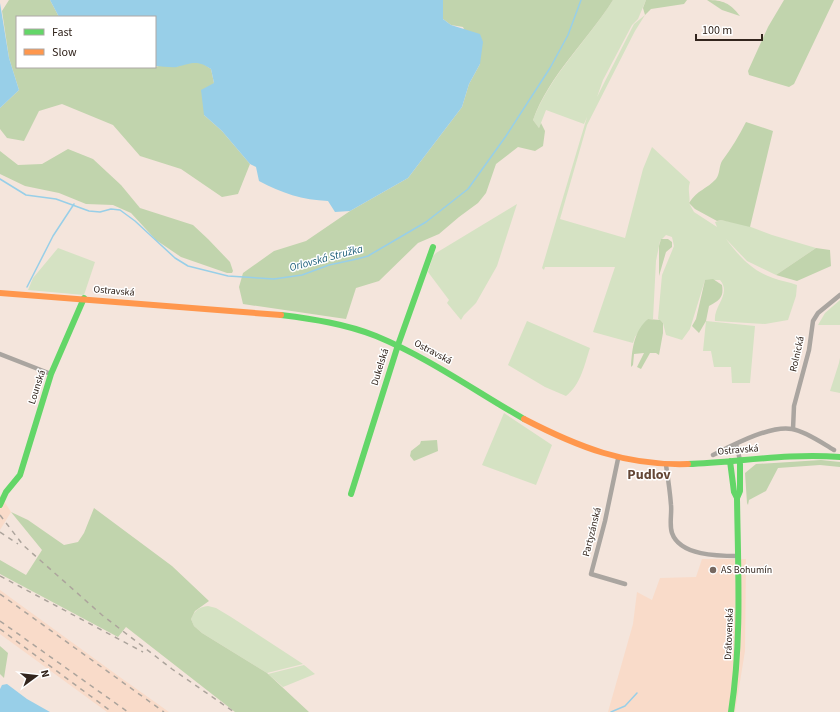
<svg xmlns="http://www.w3.org/2000/svg" width="840" height="712" font-family="'Source Sans 3',sans-serif">
<style>
.built{fill:#f9dbc9}
.green{fill:#d5e2c3}
.forest{fill:#c1d4ad}
.water{fill:#98cfe8}
.lines{fill:none;stroke-linecap:round;stroke-linejoin:round}
.stream{stroke:#98cfe8;stroke-width:1.5}
.street{stroke:#aaa5a0;stroke-width:4.5}
.fast{stroke:#63d668;stroke-width:6}
.slow{stroke:#ff974d;stroke-width:6}
.rail{stroke:#aca49c;stroke-width:1.5;stroke-dasharray:5 5;stroke-linecap:butt}
.poi-dot{fill:#766860;stroke:#fff;stroke-width:1.5}
.labels{text-anchor:middle;dominant-baseline:central;stroke-width:3;stroke-linejoin:round;paint-order:stroke}
.street-label{font-size:10px;fill:#32251d;stroke:#fff}
.poi-label{font-size:10px;fill:#32251d;stroke:#fff;text-anchor:start}
.water-label{font-size:11px;font-style:italic;fill:#1b5d78;stroke:#fff}
.district-label{font-size:14px;font-weight:bold;fill:#644736;stroke:#fff}
</style>
<rect width="100%" height="100%" fill="#f4e5dc"/>
<!-- built -->
<path class="built" d="M0,495L11,512L0,530Z
M702,559H746L745,651L735,712H608L633,624L637,592L652,600L660,578L696,577Z
M0,590L117,675L169,712H107L0,634Z"/>
<!-- green -->
<path class="green" d="M613,0H646L638,19L632,25L603,80L597,97L634,24L645,15L635,31L587,125L560,219L625,238L643,169L652,147L690,182C687,191 691,198 689,203L694,212L717,227L715,222L721,220L743,224L772,235L816,248L776,275L747,261L726,239C739,256 752,271 773,278C781,281 789,282 797,285L796,296L788,320L765,324L715,321C713,306 732,294 720,280H705L690,329L682,340L666,335L663,323L658,319L662,275L674,246L672,237L666,235L660,241L656,261L653,319H648L635,337L633,343L593,332L615,267H545L544,270L542,268L587,117L584,124L546,110L539,128L533,120C550,75 588,40 613,0Z
M517,204L497,266L476,303L464,315L461,320L447,303L449,300L428,272L433,256L436,253Z
M58,248L95,262L84,295L28,290L33,278Z
M840,300V325H818L825,313Z
M527,321L590,348C584,366 581,384 566,396L545,387L508,365Z
M706,321L755,326L750,383H732L731,367H714L711,351H703Z
M840,358V393L830,391L839,363Z
M504,413L552,445L536,485L482,465Z
M208,606L216,608L231,617L303,664L267,673L202,633L194,626L191,619C195,610 199,607 208,606Z
M304,665L315,674L283,687L268,674Z"/>
<!-- forest -->
<path class="forest" d="M9,0H50L59,17H17V67H155L163,65L176,67L184,63H202L211,69L214,83L204,115L222,131L250,164L238,194L222,197L181,169L140,156L113,125L62,104L39,111L24,141L7,138L0,129V108L19,90L9,58L2,11Z
M443,0H613C588,40 549,75 533,120L539,128L541,123L545,131L543,146L535,151L518,147L496,164L486,193L478,203L459,217L439,234L418,243L379,281L356,288L346,319L243,304L239,287L243,273L274,251L306,241L350,211L408,178L462,107L469,84L480,64L463,27L451,25L443,19Z
M646,0H687L684,4L651,9L645,15L643,8Z
M707,0C723,0 730,3 740,16L722,10Z
M784,0H834L794,84L789,87L749,75L748,71L768,27Z
M746,122L773,131L750,227L721,220L717,221L695,209L689,203C697,190 707,189 716,179C720,174 719,166 722,161C731,149 739,136 746,122Z
M68,149L93,159L121,185L140,208L193,225L208,239L230,262L233,271L232,273H227L181,257L156,240L131,213L113,205L86,204L59,193L25,186L0,174V151L18,165L42,164Z
M661,239H668L672,242V247L666,252L659,276V246Z
M816,248L830,250L831,266L797,281L776,275Z
M713,279L722,285C724,297 720,300 709,306L706,321L699,333L692,326L696,319L705,280Z
M648,319L660,320L663,323V333L659,355L656,353H650L641,369L637,367L644,353L634,354L633,365L631,367C632,349 634,331 648,319Z
M437,440L438,451L414,461L410,456L411,451L420,444L421,441Z
M821,460L840,462V467L820,465L778,468L766,491L749,500L748,505L747,503L745,473L756,464Z
M94,508L172,566L209,601L195,611L191,619L194,626L202,633L267,673L309,712H235L126,627L118,637L0,574V560L26,575L42,550L11,512L28,520L64,545L78,542L84,533Z
M0,646L8,653L4,678L0,674Z"/>
<!-- water -->
<path class="water" d="M50,0H443V19L451,25L480,34L483,42L480,64L469,84L462,107L408,178L350,211L335,212L328,201C303,200 281,193 259,181L256,167L250,164L222,131L204,115L201,90L214,83L211,69C197,60 192,63 177,67C171,68 162,66 155,66V17H59Z
M0,3L9,58L19,90L0,108Z
M7,684L27,699L50,712H0V689L2,685Z"/>
<g class="lines">
<!-- stream -->
<path class="stream" d="M0,179L26,195L56,199L89,211L100,212L111,209L120,210L135,221L175,258L188,266L228,276L274,279L302,275L329,265L357,259L368,256L426,222L468,189L506,136L550,68L568,35L581,0
M27,287L53,236L74,204
M611,712L625,706L637,693"/>
<!-- street -->
<path class="street" d="M0,354L51,374
M793,429L794,406L809,350L813,321L818,313L840,295
M736,444L740,460
M713,455C733,445 770,425 792,429C807,432 822,443 834,450
M618,459L605,521L591,574L625,584
M666,465C668,478 670,492 671,505C672,514 669,524 672,533C680,556 719,556 738,556"/>
<!-- fast -->
<path class="fast" d="M281,315C313,319 346,324 376,336C429,358 475,391 524,419
M730,461L734,492L737,498
M688,464C739,462 788,453 840,457
M351,494L398,345L433,247
M0,505L6,492L20,475L51,374L84,298
M731,712C742,641 738,570 737,498L740,491V460"/>
<!-- slow -->
<path class="slow" d="M0,293L281,315
M524,419C578,447 626,466 688,464"/>
<!-- rail -->
<path class="rail" d="M0,515L23,545L102,615L172,669L234,712
M0,532L18,544
M0,576L143,652
M0,594L164,712
M0,621L128,712
M0,629L112,712"/>
</g>
<!-- markers -->
<circle class="poi-dot" cx="713" cy="570" r="4"/>
<g class="labels">
<!-- street labels -->
<g class="street-label">
<text transform="translate(114 291) rotate(5)">Ostravská</text>
<text transform="translate(433 352) rotate(28)">Ostravská</text>
<text transform="translate(797 354) rotate(-77)">Rolnická</text>
<text transform="translate(380 367) rotate(-73)">Dukelská</text>
<text transform="translate(37 387) rotate(-72)">Lounská</text>
<text transform="translate(738 450) rotate(-5)">Ostravská</text>
<text transform="translate(592 532) rotate(-76)">Partyzánská</text>
<text transform="translate(729 634) rotate(-88)">Drátovenská</text>
</g>
<!-- poi labels -->
<g class="poi-label">
<text x="721" y="570">AS Bohumín</text>
</g>
<!-- water labels -->
<g class="water-label">
<text transform="translate(326 258) rotate(-15)">Orlovská Stružka</text>
</g>
<!-- district labels -->
<g class="district-label">
<text x="649" y="475">Pudlov</text>
</g>
</g>
<!-- legend -->
<rect x="16" y="16" width="140" height="52" fill="#ffffff" stroke="#ada8a5"/>
<rect x="24" y="29" width="20" height="6" fill="#63d668" stroke="#ada8a5"/>
<text x="52" y="36" font-size="12" fill="#32251d">Fast</text>
<rect x="24" y="49" width="20" height="6" fill="#ff974d" stroke="#ada8a5"/>
<text x="52" y="56" font-size="12" fill="#32251d">Slow</text>
<!-- north arrow -->
<g transform="translate(36 676) rotate(75)" stroke="#ffffff" stroke-width="3" paint-order="stroke">
<path d="M0-3L7 15L0 10L-7 15Z" fill="#32251d"/>
<text y="-6" font-size="11" font-weight="bold" text-anchor="middle" fill="#32251d">N</text>
</g>
<!-- scale -->
<path d="M696 34v6h66v-6" fill="none" stroke="#32251d" stroke-width="2"/>
<text x="702" y="34" font-size="12" fill="#32251d" stroke="#ffffff" stroke-width="3" paint-order="stroke">100 m</text>
</svg>
